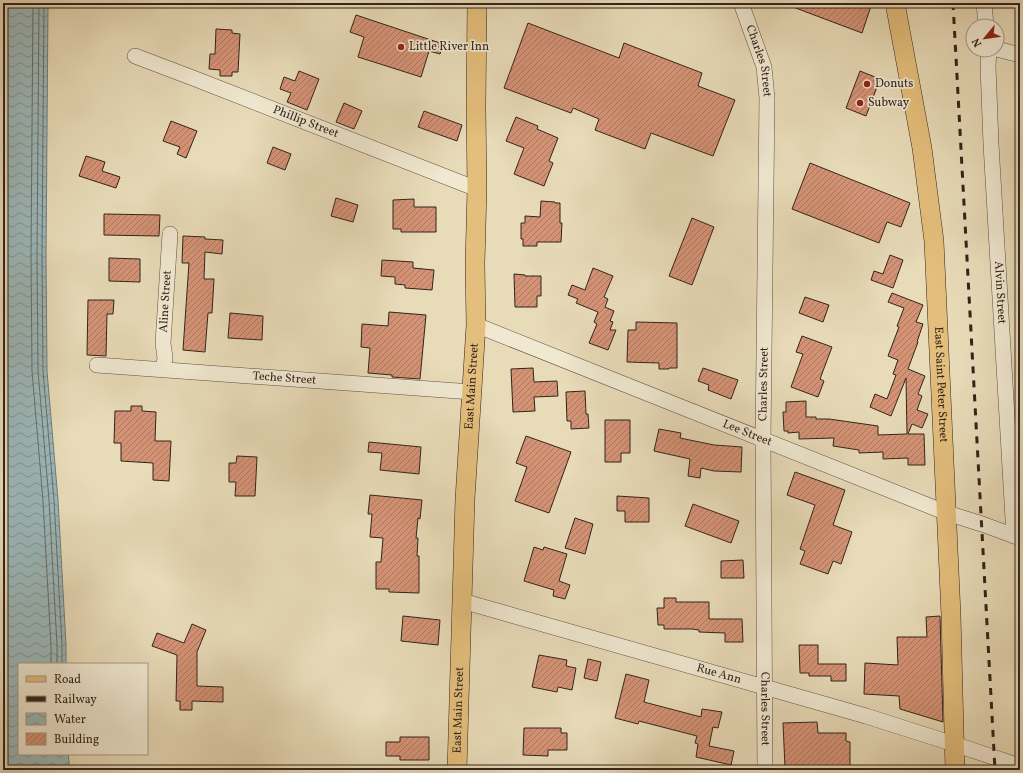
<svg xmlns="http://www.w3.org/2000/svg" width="1023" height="773" font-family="Vollkorn,serif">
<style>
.water{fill:url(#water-waves);stroke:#727c7b}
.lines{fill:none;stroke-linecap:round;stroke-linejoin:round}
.shore{stroke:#676e6b;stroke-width:1}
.building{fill:url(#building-hatch);stroke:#32231c}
.minor-casing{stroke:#605143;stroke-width:16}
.major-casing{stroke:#32231c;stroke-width:20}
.minor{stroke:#f0e8d1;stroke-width:15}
.major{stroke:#e4be7c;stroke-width:19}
.rail{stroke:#32231c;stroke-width:3;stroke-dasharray:7 7;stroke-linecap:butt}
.poi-dot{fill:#8f2418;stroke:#f0e8d1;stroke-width:1.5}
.labels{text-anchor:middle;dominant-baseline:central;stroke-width:3.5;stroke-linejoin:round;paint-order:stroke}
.poi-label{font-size:12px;fill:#32231c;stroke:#f0e8d1;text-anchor:start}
.street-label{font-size:12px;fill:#32231c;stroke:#f0e8d1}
</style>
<defs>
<pattern id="water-waves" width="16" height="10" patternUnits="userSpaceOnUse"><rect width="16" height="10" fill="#9cb8ba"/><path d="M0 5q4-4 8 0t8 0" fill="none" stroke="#809596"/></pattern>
<pattern id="building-hatch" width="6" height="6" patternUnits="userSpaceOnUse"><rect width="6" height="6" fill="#d59376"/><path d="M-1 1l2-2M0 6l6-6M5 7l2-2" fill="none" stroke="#ad7860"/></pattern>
</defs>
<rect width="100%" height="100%" fill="#e8dbb8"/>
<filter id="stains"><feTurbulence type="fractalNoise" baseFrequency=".005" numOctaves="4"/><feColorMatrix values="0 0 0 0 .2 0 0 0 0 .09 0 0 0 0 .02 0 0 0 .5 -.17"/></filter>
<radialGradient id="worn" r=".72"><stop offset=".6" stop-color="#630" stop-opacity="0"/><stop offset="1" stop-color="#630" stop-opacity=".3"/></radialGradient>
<!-- water -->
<path class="water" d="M3,3H48L46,257L47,371L58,500L66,645V664H19V754H68L70,770H3Z"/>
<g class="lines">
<!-- shore -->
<path class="shore" d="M33,3L31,257L32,371L43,501L51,646V664
M39,3L37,257L38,371L49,500L57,645V664
M44,3L42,257L43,371L54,500L62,645V664"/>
</g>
<!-- building -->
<path class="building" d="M786,3H872L862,33L785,4Z
M356,15L443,44L440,54L429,51L421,77L358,57L364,37L350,32Z
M528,23L619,58L624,43L702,73L698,86L735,100L713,156L651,133L645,149L595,130L599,119L573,108L571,113L504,88Z
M216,29L232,30V33L240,34L238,72H232V76H220V70L209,69L210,54H215Z
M299,71L319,79L307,110L287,102L291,93L280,89L284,77L295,81Z
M860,71L880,79L866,116L846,108Z
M344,103L362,111L354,129L336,122Z
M424,111L462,125L457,141L418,127Z
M516,117L538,126L537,129L558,138L549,161L553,163L544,186L514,174L524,148L506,141Z
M171,121L197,131L186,158L177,154L180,147L163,141Z
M273,147L291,154L285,170L267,163Z
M86,156L105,162L102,171L120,177L116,188L79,176Z
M810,163L910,203L901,227L887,222L879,243L792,209Z
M336,198L358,205L353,222L331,216Z
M414,199V207H436V232H401V229H393V200Z
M541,201L555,202V203H560V223H562L561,242H537V246H523V239H521V223H525V216L540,217Z
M104,214L160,215L159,236L104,235Z
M692,218L714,227L692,285L669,276Z
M183,236L205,237V239L223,240L222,254L205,252L204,279H214L212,313H208L205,352L183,350L189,263H182Z
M890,255L903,260L893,288L871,280L874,271L883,274Z
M109,258L140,259V282L109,281Z
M382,260L413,262V268L434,270L432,290L405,288V285L395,284V277L381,276Z
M593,268L613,276L604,297L608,299L605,307L614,311L610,321L613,322L610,330H616L608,350L589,343L597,324L594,322L598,312L576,303L578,299L568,295L572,285L585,290Z
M514,274L525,275V276H541V296H537V307H515Z
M892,293L923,305L916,322L923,324L917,342H918L908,369L925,376L918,394L922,396L917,410L928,414L922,428L912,424L908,434H924L925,465H908V458L883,459V452L859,453V450L833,446L834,438L799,439V432L788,433V431H784L783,412H786V402L806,401V417H816V419H829L878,426V435L907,434L906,378L891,416L870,407L875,394L887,399L896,375L893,374L898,360L888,356L899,327L897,326L904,308L888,302Z
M805,297L829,305L823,322L799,313Z
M88,300H114L113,314H107L106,356L87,355Z
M389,312L426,315L420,379L392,377V375L368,373L370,348L361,347L362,324L388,326Z
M230,313L263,316L262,340L228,338Z
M636,322L677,323V368H669V369H659V363L627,362L628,330H636Z
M802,336L832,347L820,379L824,381L818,397L791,387L803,354L796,352Z
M533,368L534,382L557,381L558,396L534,397L535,411L513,412L511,369Z
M703,368L738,380L731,399L708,390L709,385L698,381Z
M585,391L586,414H588L589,428L571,429V421H567L566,392Z
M131,406H142V411L156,412L155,441H171L169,481L153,480V463L121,461V443H114L115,411H131Z
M605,420H630V453H621V462H605Z
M659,429L681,433L680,438L714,445L742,447L741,472L714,471L701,468L700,478L688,476L690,459L654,451Z
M526,436L571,452L549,513L515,501L527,467L516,463Z
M369,442L421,447L419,474L380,470L382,453L368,452Z
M237,456L257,457L255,496H235L236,482H229V463H236Z
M795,472L845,490L833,525L852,532L841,564L833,561L828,574L800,564L805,551L800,549L815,505L787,495Z
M370,495L422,500L420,519L418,518L416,538H418L417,556H419V593L389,592V589H376V562H381L383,538L370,537L372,514H368Z
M617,496L649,498V522H625V511H617Z
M693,504L739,521L731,543L685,526Z
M575,518L593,524L585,554L565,548Z
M534,547L543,550L544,547L567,554L559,581L570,585L565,599L553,596L554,590L524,581Z
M743,560L744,578H721V561Z
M664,598H676V602H709V619H742L743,642H725V633L699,632V630L692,629H664V625H658L657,608H664Z
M403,616L440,620L438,645L401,641Z
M940,616L943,722L900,709L899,696L864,694L865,663L898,665L897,637H927L926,617Z
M192,624L206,630L197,652V686L223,687V702L192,701V710H180V701H176L177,655L152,646L157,633L184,643Z
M799,645H818V664H846V681H831V676H809V673H800Z
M539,655L567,660L566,666L576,668L572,690L558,687L557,692L532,687Z
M588,659L601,662L597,681L584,678Z
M626,674L649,680L644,702L701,717L702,709L722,712L718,728L713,727L709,746L734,751L731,765L696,757L698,744L695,743L697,736L639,721L638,724L615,718Z
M817,722L818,733H846V741L850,742V770H816V766L785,767L783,723Z
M524,728H561V733H567V750H548V756L523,755Z
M400,737H429V760H400V756H386V742H400Z"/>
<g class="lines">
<defs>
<g id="minor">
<path id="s1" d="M741,3L764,67L767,98L763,440L765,770"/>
<path d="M984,3L986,26"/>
<path d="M997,49L1020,55"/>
<path id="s2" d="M989,50L988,66L991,144L1014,536"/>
<path id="s3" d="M135,56L193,78L477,189"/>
<path id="s4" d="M476,325L947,513L982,524L1020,538"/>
<path id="s5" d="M97,365L472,392"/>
<path id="s6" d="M163,369L165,358L163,343L170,234"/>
<path id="s7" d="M462,601L866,716L954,744L1020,766"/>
</g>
<g id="major">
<path id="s8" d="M895,3L922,148L934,241L951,615L955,770"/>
<path id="s9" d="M457,770L465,499L476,325L475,264L477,189L476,107L477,3"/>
</g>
</defs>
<!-- minor casing -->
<use href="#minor" class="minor-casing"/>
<!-- major casing -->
<use href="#major" class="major-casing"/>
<!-- minor -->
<use href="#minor" class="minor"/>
<!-- major -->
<use href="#major" class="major"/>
<!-- rail -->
<path class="rail" d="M953,3L995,770"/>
</g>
<!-- markers -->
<g class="poi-dot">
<circle cx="401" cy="47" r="4"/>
<circle cx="867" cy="84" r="4"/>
<circle cx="860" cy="103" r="4"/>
</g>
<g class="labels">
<!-- poi labels -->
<g class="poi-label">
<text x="409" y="47">Little River Inn</text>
<text x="875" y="84">Donuts</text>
<text x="868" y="103">Subway</text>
</g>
<!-- street labels -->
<g class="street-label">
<text stroke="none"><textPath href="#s1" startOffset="61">Charles Street</textPath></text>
<text stroke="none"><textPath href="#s3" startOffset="183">Phillip Street</textPath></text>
<text stroke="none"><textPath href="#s2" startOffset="243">Alvin Street</textPath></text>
<text stroke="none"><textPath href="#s6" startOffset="68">Aline Street</textPath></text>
<text stroke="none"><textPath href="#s5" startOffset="188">Teche Street</textPath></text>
<text transform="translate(764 384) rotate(-89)">Charles Street</text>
<text stroke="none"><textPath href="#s8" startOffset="385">East Saint Peter Street</textPath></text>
<text stroke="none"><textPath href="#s9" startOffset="384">East Main Street</textPath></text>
<text stroke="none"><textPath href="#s4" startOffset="292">Lee Street</textPath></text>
<text stroke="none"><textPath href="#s7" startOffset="267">Rue Ann</textPath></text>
<text stroke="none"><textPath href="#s1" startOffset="710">Charles Street</textPath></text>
<text stroke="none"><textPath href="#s9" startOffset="60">East Main Street</textPath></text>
</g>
</g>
<!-- margin -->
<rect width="1023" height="773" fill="none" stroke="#e8dbb8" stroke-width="16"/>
<rect x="4" y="4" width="1015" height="765" fill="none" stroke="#32231c" stroke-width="2"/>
<rect x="8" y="8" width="1007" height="757" fill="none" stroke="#32231c"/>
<!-- legend -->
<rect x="18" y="663" width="130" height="92" fill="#f0e8d1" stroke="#a49989"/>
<rect x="26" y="676" width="20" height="6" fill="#e4be7c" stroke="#a49989"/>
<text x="54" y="683" font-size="12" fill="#32231c">Road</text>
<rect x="26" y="696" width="20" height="6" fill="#32231c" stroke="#a49989"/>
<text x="54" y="703" font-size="12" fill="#32231c">Railway</text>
<rect x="26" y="713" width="20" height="12" fill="url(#water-waves)" stroke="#a49989"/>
<text x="54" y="723" font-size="12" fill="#32231c">Water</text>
<rect x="26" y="733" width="20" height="12" fill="url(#building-hatch)" stroke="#a49989"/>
<text x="54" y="743" font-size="12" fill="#32231c">Building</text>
<!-- north arrow -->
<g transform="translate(985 38) rotate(241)"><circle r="19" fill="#f0e8d1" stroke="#a49989"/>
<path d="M0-3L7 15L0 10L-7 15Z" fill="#8f2418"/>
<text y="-6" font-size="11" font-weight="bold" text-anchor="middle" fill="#32231c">N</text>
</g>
<rect width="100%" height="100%" filter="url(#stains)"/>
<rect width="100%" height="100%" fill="url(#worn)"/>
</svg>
